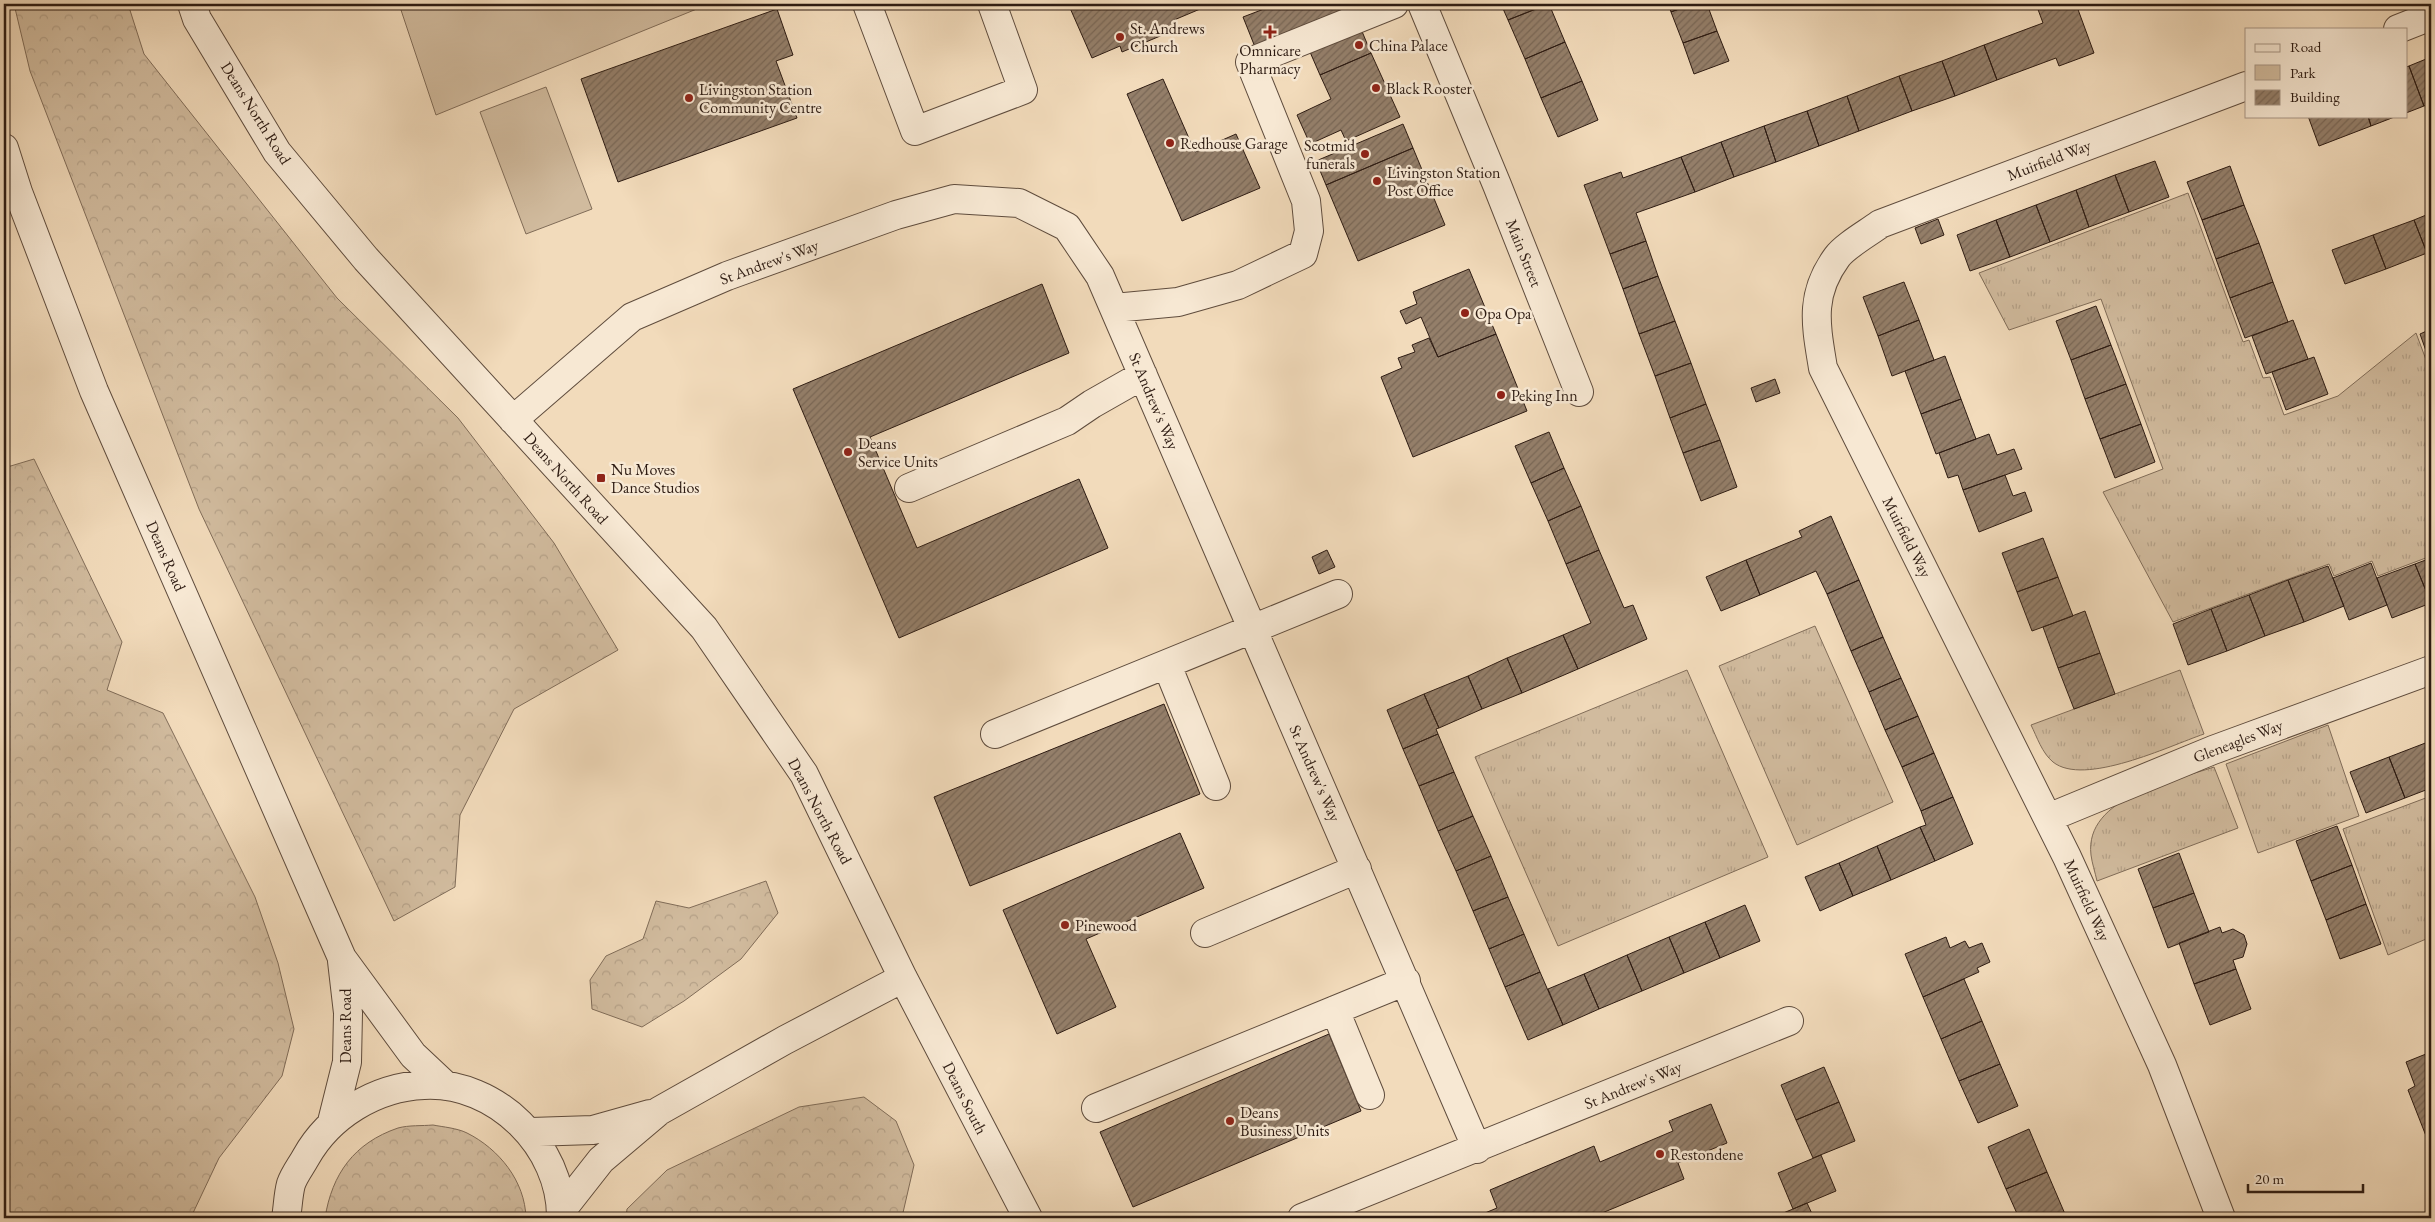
<svg xmlns="http://www.w3.org/2000/svg" width="2435" height="1222" font-family="'EB Garamond',serif">
<style>
.grass{fill:url(#grass-tufts);stroke:#806c58}
.forest{fill:url(#forest-crowns);stroke:#806c58}
.park{fill:#d1bb9e;stroke:#806c58}
.building{fill:url(#building-hatch);stroke:#2e1c13}
.lines{fill:none;stroke-linecap:round;stroke-linejoin:round}
.minor-casing{stroke:#5f4c3d;stroke-width:30}
.minor{stroke:#f7e8d3;stroke-width:28}
.poi-dot{fill:#8f2418;stroke:#f7e8d3;stroke-width:2}
.labels{text-anchor:middle;dominant-baseline:central;stroke-width:5;stroke-linejoin:round;paint-order:stroke}
.poi-label{font-size:16px;fill:#2e1c13;stroke:#f7e8d3;text-anchor:start}
.street-label{font-size:16px;fill:#2e1c13;stroke:#f7e8d3}
</style>
<defs>
<pattern id="grass-tufts" width="24" height="20" patternUnits="userSpaceOnUse" patternTransform="scale(1.25)"><rect width="24" height="20" fill="#d1bb9e"/><path d="M3 7l-1-3M5 7V3M7 7l1-3M15 17l-1-3M17 17v-4M19 17l1-3" fill="none" stroke="#b4a087"/></pattern>
<pattern id="forest-crowns" width="20" height="18" patternUnits="userSpaceOnUse" patternTransform="scale(1.25)"><rect width="20" height="18" fill="#d1bb9e"/><path d="M2 6a3 3 0 1 1 6 0M12 15a3 3 0 1 1 6 0" fill="none" stroke="#b4a087"/></pattern>
<pattern id="building-hatch" width="6" height="6" patternUnits="userSpaceOnUse" patternTransform="scale(1.25)"><rect width="6" height="6" fill="#947f6a"/><path d="M-1 1l2-2M0 6l6-6M5 7l2-2" fill="none" stroke="#796756"/></pattern>
</defs>
<rect width="100%" height="100%" fill="#f2dbbb"/>
<filter id="stains"><feTurbulence type="fractalNoise" baseFrequency=".004" numOctaves="4"/><feColorMatrix values="0 0 0 0 .2 0 0 0 0 .09 0 0 0 0 .02 0 0 0 .5 -.17"/></filter>
<radialGradient id="worn" r=".72"><stop offset=".6" stop-color="#630" stop-opacity="0"/><stop offset="1" stop-color="#630" stop-opacity=".3"/></radialGradient>
<!-- grass -->
<path class="grass" d="M2188,193L2243,342L2249,340L2263,378L2270,377L2284,415L2338,396L2416,333L2431,373V556L2378,576L2372,561L2334,576L2329,564L2173,622L2103,492L2163,469L2101,299L2009,330L1979,273Z
M1815,626L1893,802L1797,845L1719,666Z
M1687,670L1768,857L1558,946L1475,757Z
M2180,670L2204,734C2169,746 2084,787 2053,762C2042,753 2037,737 2031,725Z
M2328,725L2359,816L2258,853L2226,764Z
M2214,767L2238,828L2097,881C2095,872 2092,863 2091,855C2084,797 2173,781 2214,767Z
M2431,796V937L2388,955L2343,829Z"/>
<!-- forest -->
<path class="forest" d="M14,4H128L144,54L337,298L458,418L554,543L618,650L514,709L460,815L455,887L394,921L199,509L30,71Z
M34,459L122,642L107,690L163,713L255,897L278,963L294,1029L282,1076L219,1158L193,1213L182,1218H4V468Z
M766,881L778,913L741,959L684,1001L642,1027L592,1009L590,980L606,956L643,939L656,901L689,908Z
M864,1097L896,1121L914,1165L902,1217L900,1218H626L627,1209L667,1170L799,1107Z
M433,1125C443,1127 457,1128 467,1133C499,1149 525,1181 526,1218H325C332,1174 354,1143 398,1128C409,1125 422,1126 433,1125Z"/>
<!-- park -->
<path class="park" d="M399,4H709L436,115Z
M546,87L592,209L526,234L480,112Z"/>
<!-- building -->
<path class="building" d="M1080,4H1212L1174,20L1177,29L1122,52L1120,46L1092,58L1070,8Z
M1277,4H1345L1347,10L1255,47L1243,17Z
M1501,4H1548L1508,20Z
M1549,4L1565,42L1525,59L1508,20Z
M1668,4H1692L1671,12Z
M1692,4H1707L1717,31L1683,43L1671,12Z
M2036,4H2076L2094,53L2059,66L2056,58L1997,80L1984,45L2043,23Z
M777,9L793,55L776,61L797,118L618,182L581,79Z
M1361,29L1371,53L1320,75L1310,52Z
M1717,31L1729,61L1694,74L1683,43Z
M1565,42L1582,81L1541,98L1525,59Z
M1984,45L1997,80L1955,96L1942,61Z
M1371,53L1400,117L1346,141L1341,130L1310,144L1297,115L1331,99L1320,75Z
M2431,57V103L2424,106L2409,66Z
M1942,61L1955,96L1912,111L1899,76Z
M2409,66L2424,106L2406,113V67Z
M1899,76L1912,111L1859,131L1847,96Z
M1163,79L1195,152L1236,134L1260,188L1182,221L1127,94Z
M1582,81L1598,120L1558,137L1541,98Z
M1847,96L1859,131L1819,146L1807,111Z
M1807,111L1819,146L1776,162L1764,126Z
M2308,116H2368L2371,126L2319,146Z
M2368,116H2397L2371,126Z
M1403,124L1413,148L1326,185L1316,161Z
M1764,126L1776,162L1734,177L1721,142Z
M1721,142L1734,177L1695,192L1681,157Z
M1413,148L1445,225L1358,261L1326,185Z
M1681,157L1695,192L1636,213L1646,241L1610,254L1584,185L1621,172L1623,178Z
M2155,161L2169,197L2129,212L2115,175Z
M2230,166L2244,205L2202,220L2187,182Z
M2115,175L2129,212L2089,227L2076,190Z
M2076,190L2089,227L2050,242L2036,205Z
M2036,205L2050,242L2010,257L1996,220Z
M2244,205L2259,243L2216,259L2202,220Z
M2431,213V252L2427,253L2414,220Z
M1938,219L1944,235L1921,244L1915,228Z
M1996,220L2010,257L1970,271L1957,235Z
M2414,220L2427,253L2386,269L2373,235Z
M2373,235L2386,269L2345,284L2332,250Z
M1646,241L1658,276L1623,289L1610,254Z
M2259,243L2273,282L2230,298L2216,259Z
M1469,269L1496,334L1438,357L1421,317L1406,324L1400,311L1417,304L1413,292Z
M1658,276L1675,321L1639,334L1623,289Z
M1904,282L1919,320L1878,336L1863,297Z
M2273,282L2288,322L2245,338L2230,298Z
M1042,284L1069,353L870,437L917,548L1079,479L1108,548L899,638L793,389Z
M2096,306L2111,345L2071,360L2056,321Z
M1919,320L1934,360L1892,376L1878,336Z
M2293,320L2308,359L2266,374L2252,336Z
M1675,321L1691,363L1655,376L1639,334Z
M2431,329V365L2420,334Z
M1496,334L1527,411L1413,457L1381,377L1402,368L1398,358L1415,352L1412,345L1429,338L1438,357Z
M2111,345L2126,384L2085,399L2071,360Z
M1945,356L1961,399L1921,414L1905,371Z
M2314,357L2328,394L2286,410L2272,372Z
M1691,363L1706,404L1670,418L1655,376Z
M1775,379L1780,393L1756,402L1751,388Z
M2126,384L2141,424L2100,439L2085,399Z
M1961,399L1976,439L1936,454L1921,414Z
M1706,404L1720,440L1683,453L1670,418Z
M2141,424L2155,462L2115,478L2100,439Z
M1549,432L1564,468L1531,483L1515,446Z
M1989,434L1997,455L2014,449L2022,469L1963,490L1958,475L1948,478L1939,453Z
M1720,440L1737,487L1701,501L1683,453Z
M1564,468L1581,506L1548,521L1531,483Z
M2005,475L2013,496L2025,492L2032,511L1979,532L1963,490Z
M1581,506L1599,550L1566,564L1548,521Z
M1831,516L1859,580L1827,594L1816,571L1760,595L1746,560L1802,537L1799,531Z
M2043,538L2058,577L2017,592L2002,553Z
M1327,550L1335,567L1319,574L1312,557Z
M1599,550L1624,608L1633,605L1647,639L1578,669L1563,635L1591,623L1566,564Z
M2431,558V603L2415,564Z
M1746,560L1760,595L1721,611L1706,577Z
M2371,563L2387,605L2349,620L2333,578Z
M2415,564L2431,603L2392,618L2377,578Z
M2328,566L2344,606L2304,622L2288,580Z
M2058,577L2073,616L2032,631L2017,592Z
M1859,580L1883,637L1851,651L1827,594Z
M2288,580L2304,622L2265,636L2249,595Z
M2249,595L2265,636L2227,651L2211,609Z
M2211,609L2227,651L2188,665L2173,624Z
M2085,611L2100,653L2058,668L2043,627Z
M1563,635L1578,669L1522,693L1507,658Z
M1883,637L1901,678L1869,692L1851,651Z
M2100,653L2115,694L2074,709L2058,668Z
M1507,658L1522,693L1482,709L1468,676Z
M1468,676L1482,709L1439,728L1424,694Z
M1901,678L1918,716L1885,730L1869,692Z
M1424,694L1439,728L1436,729L1438,734L1403,749L1387,710Z
M1164,704L1200,794L970,886L934,797Z
M1918,716L1934,753L1902,767L1885,730Z
M1438,734L1454,772L1419,786L1403,749Z
M2428,742L2431,749V788L2405,798L2389,757Z
M1934,753L1953,797L1921,811L1902,767Z
M2389,757L2405,798L2366,813L2350,772Z
M1454,772L1473,816L1438,831L1419,786Z
M1953,797L1973,844L1935,861L1920,827L1926,825L1921,811Z
M1473,816L1491,856L1456,871L1438,831Z
M2337,826L2352,865L2311,881L2296,841Z
M1920,827L1935,861L1891,880L1877,846Z
M1180,833L1204,888L1086,939L1116,1007L1057,1034L1003,910Z
M1877,846L1891,880L1853,896L1839,863Z
M2179,853L2194,893L2153,908L2138,869Z
M1491,856L1508,897L1473,911L1456,871Z
M1839,863L1853,896L1820,911L1805,877Z
M2352,865L2366,904L2326,920L2311,881Z
M2194,893L2209,932L2168,948L2153,908Z
M1508,897L1524,934L1489,949L1473,911Z
M2366,904L2381,944L2340,959L2326,920Z
M1745,905L1760,941L1720,958L1705,922Z
M1705,922L1720,958L1684,973L1669,937Z
M2220,927L2222,933L2233,929L2244,935L2247,944L2243,957L2233,960L2236,969L2194,984L2179,943Z
M1524,934L1540,972L1505,987L1489,949Z
M1669,937L1684,973L1642,991L1627,955Z
M1946,937L1950,948L1965,941L1969,948L1982,943L1990,962L1977,968L1979,972L1923,997L1905,954Z
M1627,955L1642,991L1599,1009L1584,974Z
M2236,969L2251,1009L2210,1025L2194,984Z
M1540,972L1563,1025L1528,1040L1505,987Z
M1584,974L1599,1009L1563,1025L1548,989Z
M1964,979L1982,1021L1941,1039L1923,997Z
M1982,1021L2000,1064L1959,1081L1941,1039Z
M1329,1034L1361,1111L1133,1207L1100,1132Z
M2431,1052V1139L2428,1141L2408,1090L2415,1086L2406,1062Z
M2000,1064L2018,1106L1978,1123L1959,1081Z
M1824,1067L1839,1102L1796,1120L1781,1085Z
M1839,1102L1855,1141L1813,1158L1796,1120Z
M1711,1104L1727,1143L1678,1163L1684,1179L1590,1218H1473L1497,1208L1490,1190L1594,1146L1600,1162L1673,1131L1669,1121Z
M2029,1129L2047,1172L2006,1189L1988,1147Z
M1821,1155L1836,1191L1793,1209L1778,1173Z
M2047,1172L2065,1214L2054,1218H2019L2006,1189Z
M1807,1203L1814,1218H1771L1793,1209Z"/>
<g class="lines">
<defs>
<path id="minor" d="M192,4L197,19L277,152L366,259L704,628L804,774L903,978L1028,1218
M867,4L915,131L1023,90L992,4
M1422,4L1497,185L1579,392
M2398,29L2431,16
M4,148L18,192L94,391L342,958L413,1055L446,1086
M1114,308L1178,302L1238,285L1303,254L1309,231L1306,201L1250,62L1394,4
M513,420L632,317L727,276L896,215L954,199L1019,203L1067,227L1100,276L1477,1149
M909,488L1067,421L1092,404L1143,375
M1167,665L1216,786
M995,734L1338,594
M2048,818L2213,750L2431,670
M1205,933L1357,869
M1335,1010L1370,1095
M1096,1108L1406,981
M332,1122L347,1062L348,1013L342,961
M531,1132L593,1130L650,1114
M561,1211L601,1160L659,1111L785,1040L903,978
M286,1218C288,1207 288,1195 291,1184C294,1175 301,1166 306,1157C329,1116 375,1087 424,1085C496,1081 562,1147 561,1218
M1302,1218L1789,1021
M2221,1218L2162,1065L2067,857L1823,368C1816,325 1809,295 1837,257C1845,246 1868,233 1880,224L2246,86"/>
</defs>
<!-- minor casing -->
<use href="#minor" class="minor-casing"/>
<!-- minor -->
<use href="#minor" class="minor"/>
</g>
<!-- markers -->
<g class="poi-dot">
<path d="M1267.5 24.5h5v5h5v5h-5v5h-5v-5h-5v-5h5z"/>
<circle cx="1120" cy="37" r="5"/>
<circle cx="1359" cy="45" r="5"/>
<circle cx="1376" cy="88" r="5"/>
<circle cx="689" cy="98" r="5"/>
<circle cx="1170" cy="143" r="5"/>
<circle cx="1365" cy="154" r="5"/>
<circle cx="1377" cy="181" r="5"/>
<circle cx="1465" cy="313" r="5"/>
<circle cx="1501" cy="395" r="5"/>
<circle cx="848" cy="452" r="5"/>
<rect x="596" y="473" width="10" height="10" rx="2.5"/>
<circle cx="1065" cy="925" r="5"/>
<circle cx="1230" cy="1121" r="5"/>
<circle cx="1660" cy="1154" r="5"/>
</g>
<g class="labels">
<!-- poi labels -->
<g class="poi-label">
<text x="1130" y="28">St. Andrews<tspan x="1130" dy="18">Church</tspan></text>
<text x="1369" y="45">China Palace</text>
<text x="1270" y="50" text-anchor="middle">Omnicare<tspan x="1270" dy="18">Pharmacy</tspan></text>
<text x="1386" y="88">Black Rooster</text>
<text x="699" y="89">Livingston Station<tspan x="699" dy="18">Community Centre</tspan></text>
<text x="1180" y="143">Redhouse Garage</text>
<text x="1355" y="145" text-anchor="end">Scotmid<tspan x="1355" dy="18">funerals</tspan></text>
<text x="1387" y="172">Livingston Station<tspan x="1387" dy="18">Post Office</tspan></text>
<text x="1475" y="313">Opa Opa</text>
<text x="1511" y="395">Peking Inn</text>
<text x="858" y="443">Deans<tspan x="858" dy="18">Service Units</tspan></text>
<text x="611" y="469">Nu Moves<tspan x="611" dy="18">Dance Studios</tspan></text>
<text x="1075" y="925">Pinewood</text>
<text x="1240" y="1112">Deans<tspan x="1240" dy="18">Business Units</tspan></text>
<text x="1670" y="1154">Restondene</text>
</g>
<!-- street labels -->
<g class="street-label">
<text transform="translate(256 113) rotate(58)">Deans North Road</text>
<text transform="translate(2049 160) rotate(-21)">Muirfield Way</text>
<text transform="translate(1524 253) rotate(68)">Main Street</text>
<text transform="translate(769 262) rotate(-20)">St Andrew's Way</text>
<text transform="translate(1154 401) rotate(67)">St Andrew's Way</text>
<text transform="translate(566 478) rotate(48)">Deans North Road</text>
<text transform="translate(1907 537) rotate(63)">Muirfield Way</text>
<text transform="translate(166 556) rotate(66)">Deans Road</text>
<text transform="translate(2238 741) rotate(-21)">Gleneagles Way</text>
<text transform="translate(1315 773) rotate(66)">St Andrew's Way</text>
<text transform="translate(820 811) rotate(62)">Deans North Road</text>
<text transform="translate(2087 900) rotate(65)">Muirfield Way</text>
<text transform="translate(345 1026) rotate(-90)">Deans Road</text>
<text transform="translate(1633 1085) rotate(-22)">St Andrew's Way</text>
<text transform="translate(965 1098) rotate(63)">Deans South</text>
</g>
</g>
<!-- margin -->
<rect width="2435" height="1222" fill="none" stroke="#f2dbbb" stroke-width="20"/>
<rect x="5" y="5" width="2425" height="1212" fill="none" stroke="#2e1c13" stroke-width="2.5"/>
<rect x="10" y="10" width="2415" height="1202" fill="none" stroke="#2e1c13"/>
<!-- legend -->
<rect x="2245" y="28" width="162" height="90" fill="#f7e8d3" stroke="#a79686"/>
<rect x="2255" y="44" width="25" height="8" fill="#f7e8d3" stroke="#a79686"/>
<text x="2290" y="52" font-size="15" fill="#2e1c13">Road</text>
<rect x="2255" y="65" width="25" height="15" fill="#d1bb9e" stroke="#a79686"/>
<text x="2290" y="78" font-size="15" fill="#2e1c13">Park</text>
<rect x="2255" y="90" width="25" height="15" fill="url(#building-hatch)" stroke="#a79686"/>
<text x="2290" y="102" font-size="15" fill="#2e1c13">Building</text>
<!-- scale -->
<path d="M2248 1184v8h115v-8" fill="none" stroke="#2e1c13" stroke-width="2.5"/>
<text x="2255" y="1184" font-size="15" fill="#2e1c13" stroke="#f7e8d3" stroke-width="4" paint-order="stroke">20 m</text>
<rect width="100%" height="100%" filter="url(#stains)"/>
<rect width="100%" height="100%" fill="url(#worn)"/>
</svg>
